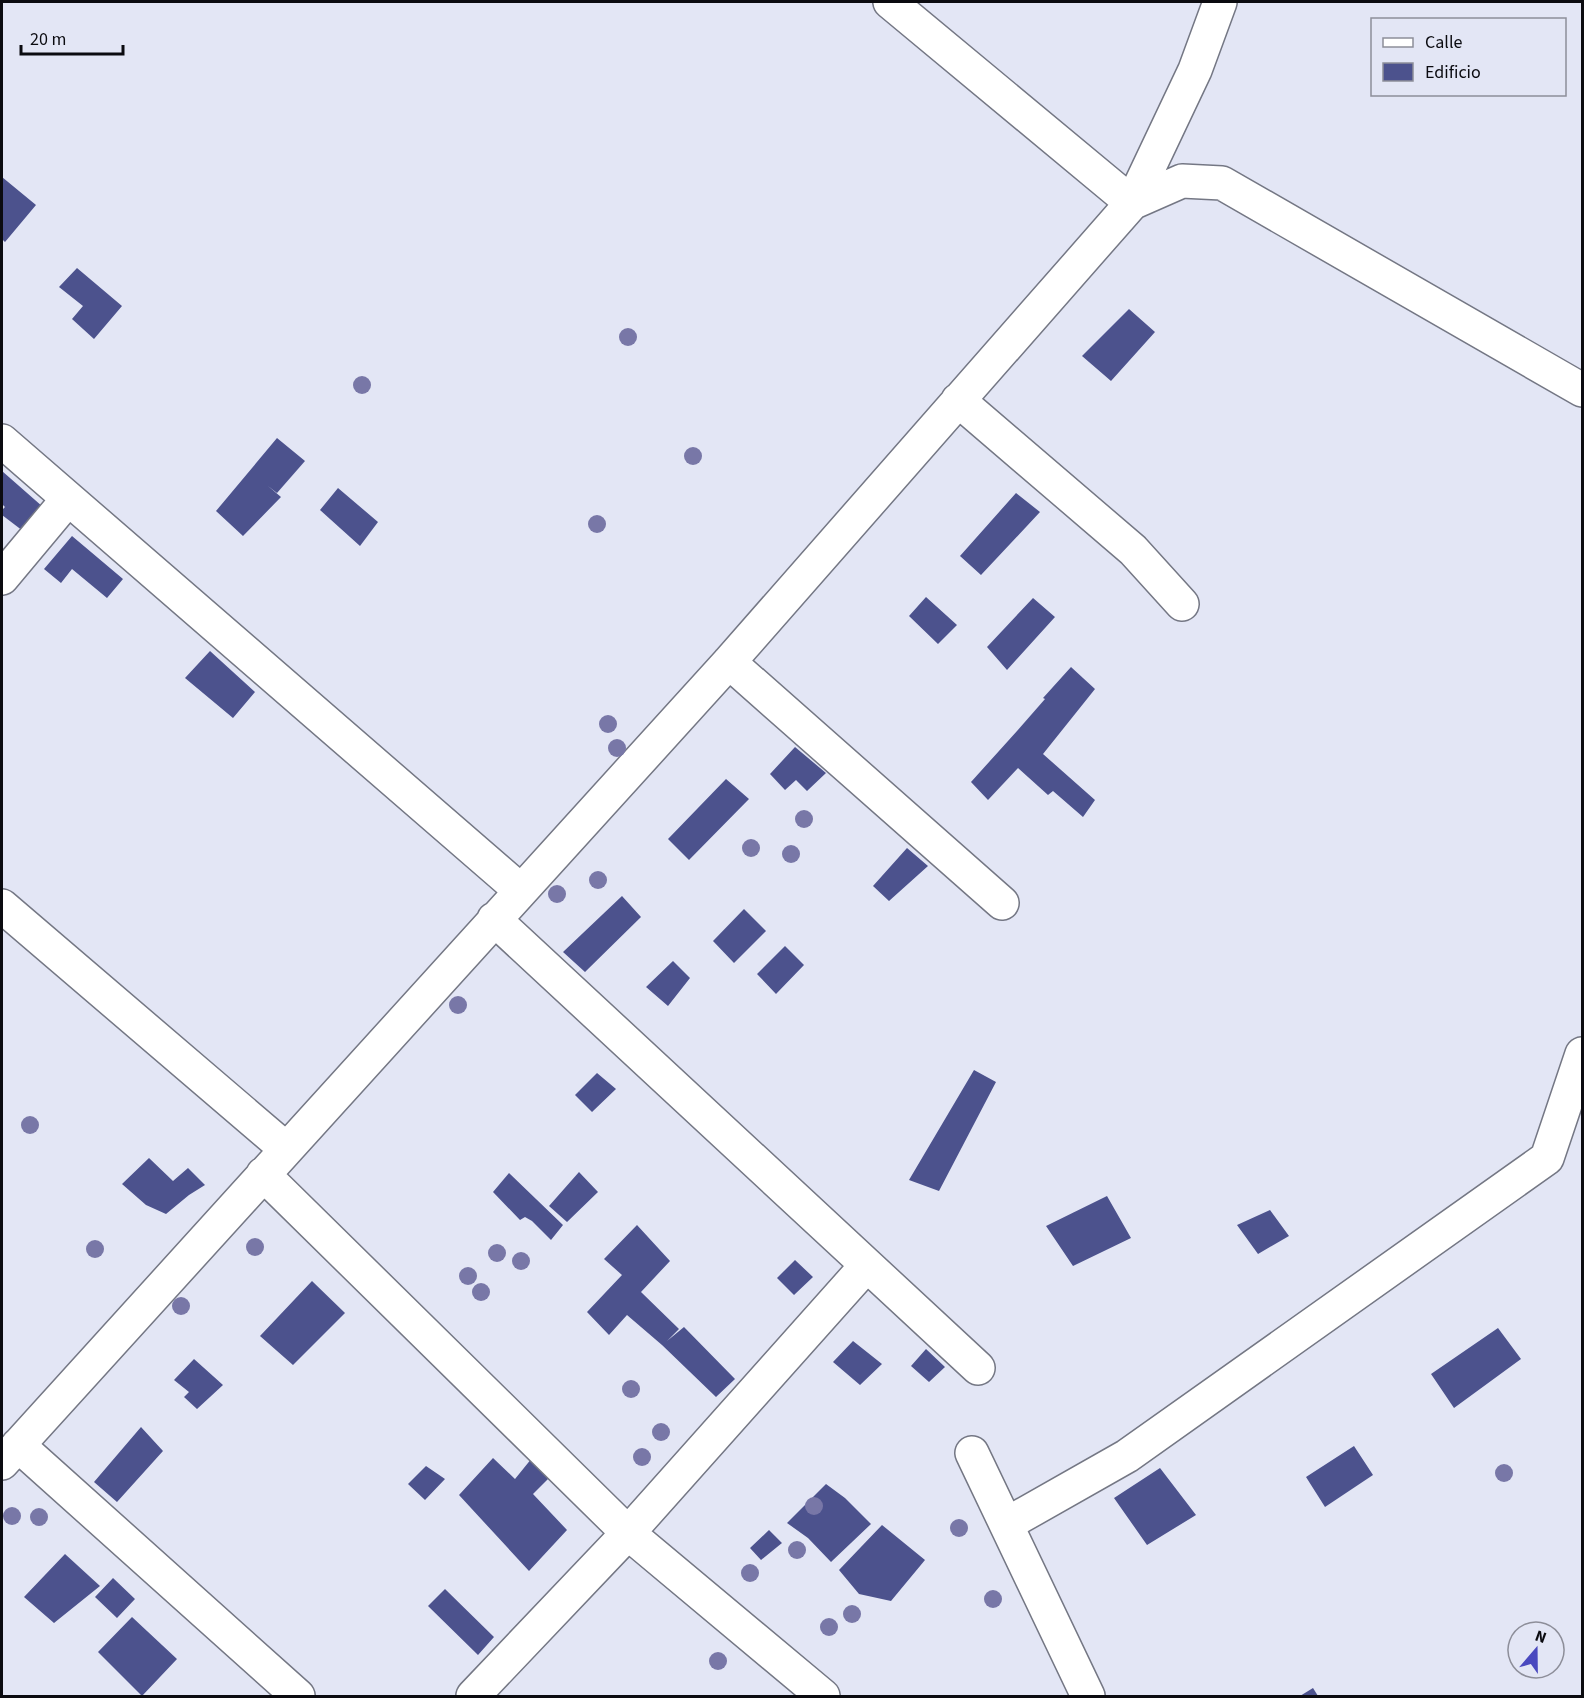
<svg xmlns="http://www.w3.org/2000/svg" width="1584" height="1698" font-family="'Source Sans 3',sans-serif">
<style>
.building{fill:#4c528d}
.lines{fill:none;stroke-linecap:round;stroke-linejoin:round}
.minor-casing{stroke:#747784;stroke-width:36}
.minor{stroke:#fff;stroke-width:33}
.tree{fill:#7877a7}
</style>
<rect width="100%" height="100%" fill="#e3e6f5"/>
<!-- building -->
<path class="building" d="M2,177L36,205L5,242L2,239Z
M77,268L122,306L94,339L72,319L83,306L59,287Z
M1129,309L1155,332L1111,381L1082,356Z
M277,438L305,461L277,493L268,486L281,497L243,536L216,511Z
M2,471L43,507L23,531L2,515V510L5,507L2,504Z
M338,488L378,522L360,546L320,510Z
M1016,493L1040,512L981,575L960,556Z
M72,536L123,579L107,598L72,569L61,583L44,569Z
M926,597L957,625L938,644L909,616Z
M1033,598L1055,617L1007,670L987,647Z
M210,651L255,692L233,718L185,678Z
M1071,667L1095,689L1043,754L1095,800L1083,817L1053,791L1048,795L1018,768L988,800L971,782L1017,731L1045,699L1043,698Z
M795,747L826,773L807,791L796,780L785,790L770,774Z
M726,779L749,799L689,860L668,839Z
M907,848L928,866L889,901L873,886Z
M622,896L641,917L585,972L563,952Z
M744,909L766,931L734,963L713,941Z
M785,946L804,965L776,994L757,974Z
M673,961L690,978L668,1006L646,987Z
M974,1070L996,1082L939,1191L909,1180Z
M597,1073L616,1089L592,1112L575,1095Z
M149,1158L173,1181L188,1168L205,1185L189,1195L166,1214L146,1205L122,1184Z
M579,1172L598,1192L567,1222L549,1206Z
M509,1173L563,1225L551,1240L532,1221L525,1217L520,1220L493,1192Z
M1107,1196L1131,1238L1073,1266L1046,1226Z
M1270,1210L1289,1236L1258,1254L1237,1225Z
M637,1225L670,1261L641,1292L679,1329L667,1341L684,1327L735,1379L716,1397L662,1345L627,1315L609,1335L587,1312L622,1275L604,1259Z
M795,1260L813,1277L794,1295L777,1278Z
M312,1281L345,1313L293,1365L260,1336Z
M1498,1328L1521,1359L1454,1408L1431,1374Z
M853,1341L882,1364L860,1385L833,1362Z
M926,1349L945,1367L929,1382L911,1366Z
M194,1359L223,1385L197,1409L184,1397L189,1392L174,1380Z
M141,1427L163,1451L117,1502L94,1482Z
M1354,1446L1373,1475L1325,1507L1306,1477Z
M493,1458L515,1479L532,1458L551,1476L533,1494L567,1530L529,1571L459,1495Z
M426,1466L445,1479L425,1500L408,1484Z
M1160,1468L1196,1515L1147,1545L1114,1498Z
M826,1484L845,1498L871,1524L831,1562L808,1538L787,1523Z
M882,1525L925,1560L891,1601L859,1594L839,1570Z
M769,1530L782,1543L761,1560L750,1548Z
M65,1554L100,1586L54,1623L24,1597Z
M113,1578L135,1599L117,1618L95,1597Z
M445,1589L494,1637L478,1655L428,1606Z
M132,1617L177,1659L142,1696L98,1652Z
M1313,1688L1318,1696H1300Z"/>
<g class="lines">
<defs>
<path id="minor" d="M890,2L1132,203L1195,70L1220,2
M958,400L1133,550L1182,604
M2,441L520,890
M2,578L68,499
M729,662L1002,903
M2,906L286,1149
M494,919L978,1368
M263,1174L628,1533L823,1696
M18,1445L298,1696
M972,1453L1088,1696
M2,1463L729,662L1132,203L1182,181L1222,183L1582,390
M1007,1524L1127,1456L1547,1158L1582,1054
M473,1696L628,1533L867,1265"/>
</defs>
<!-- minor casing -->
<use href="#minor" class="minor-casing"/>
<!-- minor -->
<use href="#minor" class="minor"/>
</g>
<!-- trees -->
<g class="tree">
<circle cx="628" cy="337" r="9"/>
<circle cx="362" cy="385" r="9"/>
<circle cx="693" cy="456" r="9"/>
<circle cx="597" cy="524" r="9"/>
<circle cx="608" cy="724" r="9"/>
<circle cx="617" cy="748" r="9"/>
<circle cx="804" cy="819" r="9"/>
<circle cx="751" cy="848" r="9"/>
<circle cx="791" cy="854" r="9"/>
<circle cx="598" cy="880" r="9"/>
<circle cx="557" cy="894" r="9"/>
<circle cx="458" cy="1005" r="9"/>
<circle cx="30" cy="1125" r="9"/>
<circle cx="255" cy="1247" r="9"/>
<circle cx="95" cy="1249" r="9"/>
<circle cx="497" cy="1253" r="9"/>
<circle cx="521" cy="1261" r="9"/>
<circle cx="468" cy="1276" r="9"/>
<circle cx="481" cy="1292" r="9"/>
<circle cx="181" cy="1306" r="9"/>
<circle cx="631" cy="1389" r="9"/>
<circle cx="661" cy="1432" r="9"/>
<circle cx="642" cy="1457" r="9"/>
<circle cx="1504" cy="1473" r="9"/>
<circle cx="814" cy="1506" r="9"/>
<circle cx="12" cy="1516" r="9"/>
<circle cx="39" cy="1517" r="9"/>
<circle cx="959" cy="1528" r="9"/>
<circle cx="797" cy="1550" r="9"/>
<circle cx="750" cy="1573" r="9"/>
<circle cx="993" cy="1599" r="9"/>
<circle cx="852" cy="1614" r="9"/>
<circle cx="829" cy="1627" r="9"/>
<circle cx="718" cy="1661" r="9"/>
</g>
<!-- border -->
<rect width="1584" height="1698" fill="none" stroke="#0b0b10" stroke-width="6"/>
<!-- legend -->
<rect x="1371" y="18" width="195" height="78" fill="#e3e6f5" stroke="#8d8e99" stroke-width="1.5"/>
<rect x="1383" y="38" width="30" height="9" fill="#ffffff" stroke="#8d8e99" stroke-width="1.5"/>
<text x="1425" y="48" font-size="18" fill="#0b0b10">Calle</text>
<rect x="1383" y="63" width="30" height="18" fill="#4c528d" stroke="#8d8e99" stroke-width="1.5"/>
<text x="1425" y="78" font-size="18" fill="#0b0b10">Edificio</text>
<!-- north arrow -->
<g transform="translate(1536 1650) rotate(20)"><circle r="28" fill="#e3e6f5" stroke="#8d8e99" stroke-width="1.5"/>
<path d="M0-4.5L10 22L0 15L-10 22Z" fill="#4a49bf"/>
<text y="-9" font-size="16" font-weight="bold" text-anchor="middle" fill="#0b0b10">N</text>
</g>
<!-- scale -->
<path d="M21 45v9h102v-9" fill="none" stroke="#0b0b10" stroke-width="3"/>
<text x="30" y="45" font-size="18" fill="#0b0b10" stroke="#e3e6f5" stroke-width="4.5" paint-order="stroke">20 m</text>
</svg>
